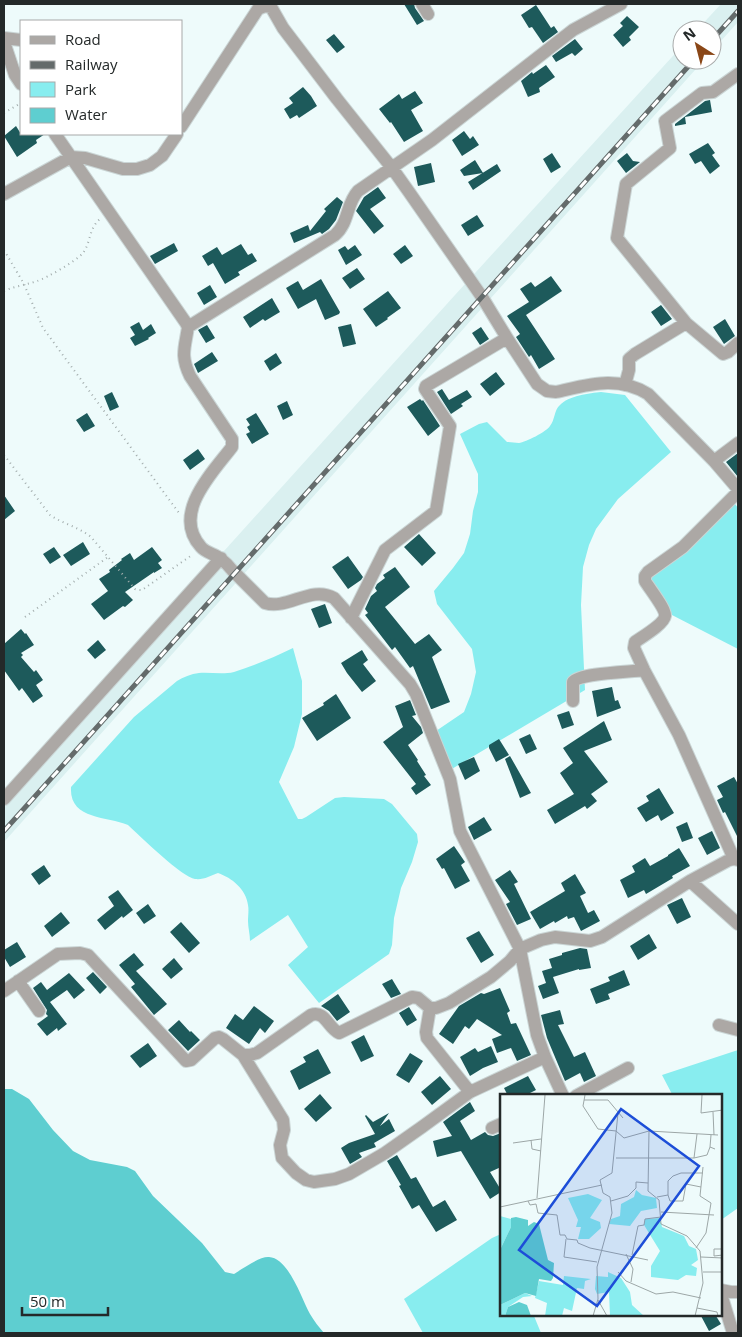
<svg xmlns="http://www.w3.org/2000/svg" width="742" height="1337" font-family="'Open Sans',sans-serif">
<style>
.built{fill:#daf0f0}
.green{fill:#88edef}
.water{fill:#5eced0}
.building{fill:#1d5a5b}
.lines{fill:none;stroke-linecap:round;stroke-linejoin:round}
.minor-casing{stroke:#cad5d5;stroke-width:14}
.path{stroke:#a3adad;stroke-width:2;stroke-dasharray:1 4;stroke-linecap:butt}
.minor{stroke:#aca8a5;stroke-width:12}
.rail-casing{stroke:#646b6b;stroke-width:5}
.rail{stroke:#fff;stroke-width:3;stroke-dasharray:9;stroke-linecap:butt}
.inset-road{fill:none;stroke:#9da7a7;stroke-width:1}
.view{fill:#1d4ed8;fill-opacity:0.15;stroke:#1d4ed8;stroke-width:2.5}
.inset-edge{fill:none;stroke:#242929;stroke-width:2.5}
</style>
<rect width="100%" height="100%" fill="#eefbfb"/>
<!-- built -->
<path class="built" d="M721,4H738V22L712,51V30H697Z
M682,46V60H704L4,842V795L455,295Z"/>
<!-- green -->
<path class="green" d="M601,392L625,395L671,452L618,499L596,529L589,545L583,567L581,605L585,690L450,770L436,731L464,712L471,694L476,672L472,649L437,604L434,591L453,568L464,553L470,534L473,511L478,492V474L460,434L479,424L487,422L507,442C511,442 515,443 519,443C526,442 546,432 550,426C555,420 554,410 560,405C568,396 590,393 601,392Z
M735,504L738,508V649L670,614L648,578Z
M293,648L302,681V714L294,747L279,782L298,819H302L306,817L335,798L344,797L384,799L392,804L417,834L418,842L412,862L401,888L394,918L392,945L389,954L319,1003L288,965L308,947L288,915L250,941C250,934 248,928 248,921C248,916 249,910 248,905C246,889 232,878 218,873C210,876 204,880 195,879C183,878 140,836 128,825C107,816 69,820 71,787L134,717L177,681C183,677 191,674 199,673C210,672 222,675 234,672C254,666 274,657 293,648Z
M738,1050V1208L721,1220V1096H673L662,1075Z
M501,1234V1316H534L541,1333H423L404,1299L492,1238Z"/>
<!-- water -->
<path class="water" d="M4,1089H12L29,1099L53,1130L73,1151L90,1160L127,1167L135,1171L153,1196L202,1243L225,1272L234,1274C242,1269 260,1256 269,1257C289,1258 302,1300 310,1314C314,1321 319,1327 324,1333H4Z"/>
<!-- building -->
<path class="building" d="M404,4H414L415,8L424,21L417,25Z
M536,5L551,28L554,26L558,32L543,43L532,27L529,28L521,15Z
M627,16L639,27L629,37L631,40L623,47L613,35L623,26L620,23Z
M334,34L345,47L337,53L326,40Z
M575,39L583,49L575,56L572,53L556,62L552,56Z
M546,65L555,77L539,88L540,92L528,97L521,81L532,72L533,74Z
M303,87L311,96L317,106L299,118L297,115L290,119L284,109L293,103L289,98Z
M415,91L423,103L411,110L423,131L404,142L391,122L390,123L379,109L399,94L402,99Z
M710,100L712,112L685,117L686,124L675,126V124L705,101Z
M16,126L21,134H45L36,140L37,143L17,157L4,136Z
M464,131L470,139L473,136L479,145L462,156L452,140Z
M708,143L715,153L712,155L720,166L710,174L701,161L695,164L689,154Z
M552,153L561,167L551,173L543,159Z
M627,153L633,161L640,162L626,173L617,161Z
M475,160L483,173L464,176L460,170Z
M431,163L435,182L418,186L414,167Z
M497,164L501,171L473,190L468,182Z
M378,187L386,198L370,209L384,226L374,234L356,211L364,197Z
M337,197L343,202L336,220L329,229L322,234L320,232L294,243L290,233L308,225L310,231L326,211L324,209Z
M477,215L484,226L468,236L461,225Z
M174,243L178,251L155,264L150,256Z
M241,244L248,255L252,253L257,261L238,272L240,275L225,284L213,263L208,266L202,256L217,247L222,255Z
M355,245L362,255L346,265L338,250L345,246L348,250Z
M405,245L413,256L401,264L393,254Z
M357,268L365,279L350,289L342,278Z
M551,276L562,291L526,315L555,359L539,369L531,355L529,357L516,337L520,334L507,316L529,302L520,289L531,282L535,287Z
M321,279L340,312L339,314L325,320L316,299L298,309L286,288L298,281L303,290Z
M210,285L217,297L204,305L197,293Z
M388,291L401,308L387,318L388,319L376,327L363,309Z
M272,298L280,312L265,321L263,319L250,328L243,317Z
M661,305L672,319L661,326L651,312Z
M725,319L735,336L724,344L713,327Z
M139,322L143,330L151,324L156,333L148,338L149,339L135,346L130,338L135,335L130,327Z
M351,324L356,344L343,347L338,327Z
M207,325L215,338L206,343L198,330Z
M481,327L489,339L480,345L472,333Z
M212,352L218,361L198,373L194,364Z
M276,353L282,363L270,371L264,361Z
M496,372L505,384L490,396L480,384Z
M442,389L449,400L467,390L472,397L461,404L463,406L451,414L437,392Z
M112,392L119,407L110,411L104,396Z
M420,399L422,401L423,400L440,426L428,436L407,407Z
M287,401L293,415L283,420L277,406Z
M87,413L95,426L84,432L76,420Z
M256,413L269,434L252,444L246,434L250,432L247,427L250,425L246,419Z
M198,449L205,459L190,470L183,460Z
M738,453V477L726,462Z
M4,495L15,511L4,520Z
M419,534L436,553L422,566L404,547Z
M83,542L90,554L71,566L63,555Z
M54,547L61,557L50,564L43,554Z
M152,547L162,560L158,563L162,568L154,573V572L125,592L133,600L125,607L123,606L104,620L91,604L108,591L99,579L110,572L109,570L122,560L121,559L130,553L134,560Z
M348,556L363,577L361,580L348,589L332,567Z
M395,567L410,587L385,607L415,644L429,634L442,650L432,657L450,702L432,709H431L413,666L410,668L395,647L392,650L365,615L368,613L365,609L371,596L377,591L375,588L377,584L385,578L383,575Z
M325,604L332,623L319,628L311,609Z
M21,629L25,634L26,633L34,645L21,653L23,655L21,657L34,672L36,670L43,680L36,685L43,696L33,703L22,688L19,691L4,670V644Z
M98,640L106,650L95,659L87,650Z
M362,650L368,660L363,664L376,681L362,692L347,673L341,663Z
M612,687L615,701L618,700L621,708L597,717L592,691Z
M336,694L351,718L317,741L302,718L324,705L323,703Z
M410,700L416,715L412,716L421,727L423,733L408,745L418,760L417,761L426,775L424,776L431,785L416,795L411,788L416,784L383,742L403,727L395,706Z
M569,711L574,725L562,729L557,715Z
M604,721L612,740L584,751L608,782L591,794L597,801L587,809L585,806L555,824L547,810L574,794L560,773L573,763L563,748Z
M530,734L537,749L526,754L519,739Z
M499,739L509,755L496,762L489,748V745Z
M510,756L531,793L520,798L505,759Z
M474,757L480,771L465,780L458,764Z
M734,777L738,784V838L725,812L723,813L717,800L723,797L717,786Z
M659,788L674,813L661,821L658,815L646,822L637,808L649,801L646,796Z
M484,817L492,830L474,840L468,827Z
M687,822L693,838L682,842L676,827Z
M712,831L720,848L707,855L698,838Z
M454,846L465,862L461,865L470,881L455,889L444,868L442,869L436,859Z
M679,848L690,866L672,876L673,878L646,894L644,890L628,898L620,880L635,872L632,866L645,858L650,866L668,856V855Z
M44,865L51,876L39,885L31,874Z
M510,870L518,882L514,884L531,919L517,925L506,904L510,902L495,880Z
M575,874L586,893L580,896L588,913L594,910L600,921L581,931L574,917L568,919L567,916L555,923L554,921L540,929L530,912L565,891L561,883Z
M118,890L133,910L123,918L122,916L105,930L97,920L114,906L108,897Z
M682,898L691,917L677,924L667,905Z
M148,904L156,916L144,924L136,913Z
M61,912L70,923L52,937L44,926Z
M181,922L200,943L189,953L170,932Z
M479,931L494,955L481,963L466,938Z
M649,934L657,948L638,960L630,946Z
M17,942L26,957L10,967L4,957V950Z
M580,948L587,949L591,968L579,970V969L553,977L559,993L543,999L538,986L546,983L542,971L552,968L549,959L562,955V953Z
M134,953L144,965L136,971L167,1004L154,1015L131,987L135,984L119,965Z
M174,958L183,969L171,979L162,969Z
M624,970L630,985L608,994L610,999L596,1004L590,989L610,981L608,977Z
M93,972L107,987L100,994L86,978Z
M69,973L85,990L74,999L67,990L50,1002L67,1024L58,1031L57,1028L47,1036L37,1024L48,1016L46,1014L47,1010L33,988L41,982L47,990Z
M392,979L401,994L391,998L382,984Z
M500,988L510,1011L507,1013L511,1024L516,1023L531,1055L517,1061L511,1048L497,1053L492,1039L502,1035L477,1019L469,1029L465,1026L453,1044L439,1034L459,1006L481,993L484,994Z
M338,994L350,1012L337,1021L329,1011L321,1006Z
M254,1006L274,1021L265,1033L260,1028L249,1044L226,1028L235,1014L243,1020Z
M409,1007L417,1020L407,1026L399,1013Z
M560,1010L564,1024L558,1025L574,1057L585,1052L596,1076L584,1082L580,1073L565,1081L547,1038L541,1015Z
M179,1020L190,1032L191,1031L200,1040L188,1051L168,1030Z
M364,1035L374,1056L361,1062L351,1042Z
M148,1043L157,1056L140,1068L130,1056Z
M491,1046L498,1062L483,1068L470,1076L460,1057L475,1048L478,1052Z
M318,1049L331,1073L299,1090L290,1071L306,1062L303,1057Z
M410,1053L423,1061L409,1083L396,1075Z
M440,1076L451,1089L432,1105L421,1092Z
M528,1076L536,1090L524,1096H508L504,1088Z
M320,1094L332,1108L316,1122L304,1109Z
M470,1102L475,1111L460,1121L471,1140L485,1132L488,1135L493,1136L501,1133V1167L490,1172L501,1190V1192L490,1199L461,1151L437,1157L433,1141L452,1136L443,1122Z
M389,1113L380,1126L389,1119L395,1131L374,1143L376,1147L359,1153L362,1157L350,1164L341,1148L349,1143L375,1134L365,1116L366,1115L373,1122Z
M397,1155L411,1179L416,1177L433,1207L445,1200L457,1220L436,1232L419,1205L412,1209L399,1186L401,1185L387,1161Z
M701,1316H716L721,1324L709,1331Z"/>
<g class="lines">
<defs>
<path id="minor" d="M422,4L428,14
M4,38L21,40
M4,42L15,75L21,84
M181,127L258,9L265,6L271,7L283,28L337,99L392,168L409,192L482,297L507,338L537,384L547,391L556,392C588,385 617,375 648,394L714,461L738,489
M55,134L186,323L188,327C185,348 180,355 190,376L232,439V447C212,473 171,514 201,547C206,553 215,554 221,559C225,562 229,566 232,570C243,581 254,592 265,603C288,610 311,585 334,598L410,684L416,694L450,779L460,831L520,949L537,1035L545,1057L563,1096
M4,194L71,157L85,158L123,169H137L150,165L162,156L177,134
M686,323L617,238L626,184L670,148L665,121L702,93L713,92L738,74
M188,327L335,235C349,223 346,204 358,191L432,140L573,30L621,4
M625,385L629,370V359L635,354L686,323L723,354L728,352L738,343
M714,461L738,443
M351,618L385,550L436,511L450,426L425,389L426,386L507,338
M573,701V682C580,673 630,672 644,670
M4,799L221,558
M734,859L679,735L644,670L634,648L635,642C642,637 664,624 665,616C666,609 649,588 645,581V576L648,572L683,547L738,492
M690,881L738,924
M18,981L39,1011
M4,991L58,954L80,953L88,955L186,1061L191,1060L215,1038L219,1037L223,1039L243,1055H250L257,1053L311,1015C325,1010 328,1028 339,1033L412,997L418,998L430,1008H436L449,1003L491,977L510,961L520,949L541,940L555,937L590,941L602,937L690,881L729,860L734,859L738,860
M430,1008L426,1032L427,1038L470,1092
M719,1025L738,1030
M243,1055L283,1120L284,1130L280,1145L282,1158L296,1173L306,1180L314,1182L335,1179L349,1174L385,1153L422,1127L470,1092L545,1057
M576,1096L628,1068
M492,1128L501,1124
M721,1290L731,1292H738
M721,1294L733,1333"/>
</defs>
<!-- minor casing -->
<use href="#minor" class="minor-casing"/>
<!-- path -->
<path class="path" d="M4,113L21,103
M4,250L24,284L43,328L179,513
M4,291C15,286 26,285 37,281C47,278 76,261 83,253C91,242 89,228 100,219
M4,455L50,515C63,524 79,527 91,537L135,589L138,590H142L192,555
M25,617L108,557"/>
<!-- minor -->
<use href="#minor" class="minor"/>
<defs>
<path id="rail" d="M712,40L738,11
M4,831L694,60"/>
</defs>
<!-- rail casing -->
<use href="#rail" class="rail-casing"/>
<!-- rail -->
<use href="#rail" class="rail"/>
</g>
<!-- overview -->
<g transform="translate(500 1094)">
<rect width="222" height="222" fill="#eefbfb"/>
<path d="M136,96L142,101L156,104L157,114L141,117L130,132L109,130L111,125L120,122L121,110L134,103ZM88,100L102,106L90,124L100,128L101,134L89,145H78L81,133H76L78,126L68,104ZM0,122L11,125V133L0,156ZM160,124L162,133L184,142L189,152L196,155L198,166L191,171L197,174L196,182L186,181L178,186L151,183V172L160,157L144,131L145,125ZM108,178L121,184L130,198L132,211L144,222H110L109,198L97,200L95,195L96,182L108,183ZM64,182L91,185L85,187L84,195L77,194L72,217L64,214L62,222H45L47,209L35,204L39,187L63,191ZM25,199L32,202L23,203L8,213L5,222H0V211Z" fill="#88edef"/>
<path d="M16,123L28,126V132L34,128L39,130L48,166L54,169L53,184L51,187L39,185L36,202L25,199L0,211V156L11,133V124ZM19,208L27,211L31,222H5L8,213Z" fill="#5eced0"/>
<path class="inset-road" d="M85,1L83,12L98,35L116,37L124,44L149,37L148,97L159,106L161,130L187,142L200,157L203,189L195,222M202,1L201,19L223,16M84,6H108L123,24M213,18L214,41M149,37L218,41M211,41L210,53L215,55M31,46L32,55L41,57M13,49L41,45M116,64H194L197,40M194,64L207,61L210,53M168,101V87L173,82L181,79H203M157,103L168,101L170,107H183L186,90L201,93M37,104L45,1M28,107L30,111L36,110L38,119L57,121L60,141H65L67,145L77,146L78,149L90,154L148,166M111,107L128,102L136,94V88L148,89M0,113L102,91M161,118L214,121M66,145L64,163L97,168M196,154L206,139L211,109L200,102L203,73M223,155H214V162L223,161M126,160L133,175L131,188M132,161L138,132L144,131L145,125L161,123M201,163L223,164M118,178L126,187L156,200L173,198L201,204M203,178H223M98,206L107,222M197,214L217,218L218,222M93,222L98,205L97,173L112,119L110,103L103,99L100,86L112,79L118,19"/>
<path class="view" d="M121,15L199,72L97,212L19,156Z"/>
<rect width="222" height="222" class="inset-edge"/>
</g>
<!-- border -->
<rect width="742" height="1337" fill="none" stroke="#242929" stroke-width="10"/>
<!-- legend -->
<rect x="20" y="20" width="162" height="115" fill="#ffffff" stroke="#a7a9a9"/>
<rect x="30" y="36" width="25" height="8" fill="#aca8a5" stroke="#a7a9a9"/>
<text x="65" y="45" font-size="15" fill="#242929">Road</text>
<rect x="30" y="61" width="25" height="8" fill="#646b6b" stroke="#a7a9a9"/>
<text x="65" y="70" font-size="15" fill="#242929">Railway</text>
<rect x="30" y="82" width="25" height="15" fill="#88edef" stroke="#a7a9a9"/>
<text x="65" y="95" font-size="15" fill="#242929">Park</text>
<rect x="30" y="108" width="25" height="15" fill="#5eced0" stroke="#a7a9a9"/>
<text x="65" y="120" font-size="15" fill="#242929">Water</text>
<!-- north arrow -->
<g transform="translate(697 45) rotate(324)"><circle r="24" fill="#ffffff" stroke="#a7a9a9"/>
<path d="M0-4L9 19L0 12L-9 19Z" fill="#8a4717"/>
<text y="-8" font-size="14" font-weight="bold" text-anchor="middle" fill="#242929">N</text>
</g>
<!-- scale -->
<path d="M22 1307v8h86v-8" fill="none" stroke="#242929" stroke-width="2.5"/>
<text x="30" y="1307" font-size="15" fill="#242929" stroke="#ffffff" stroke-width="4" paint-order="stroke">50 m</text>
</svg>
